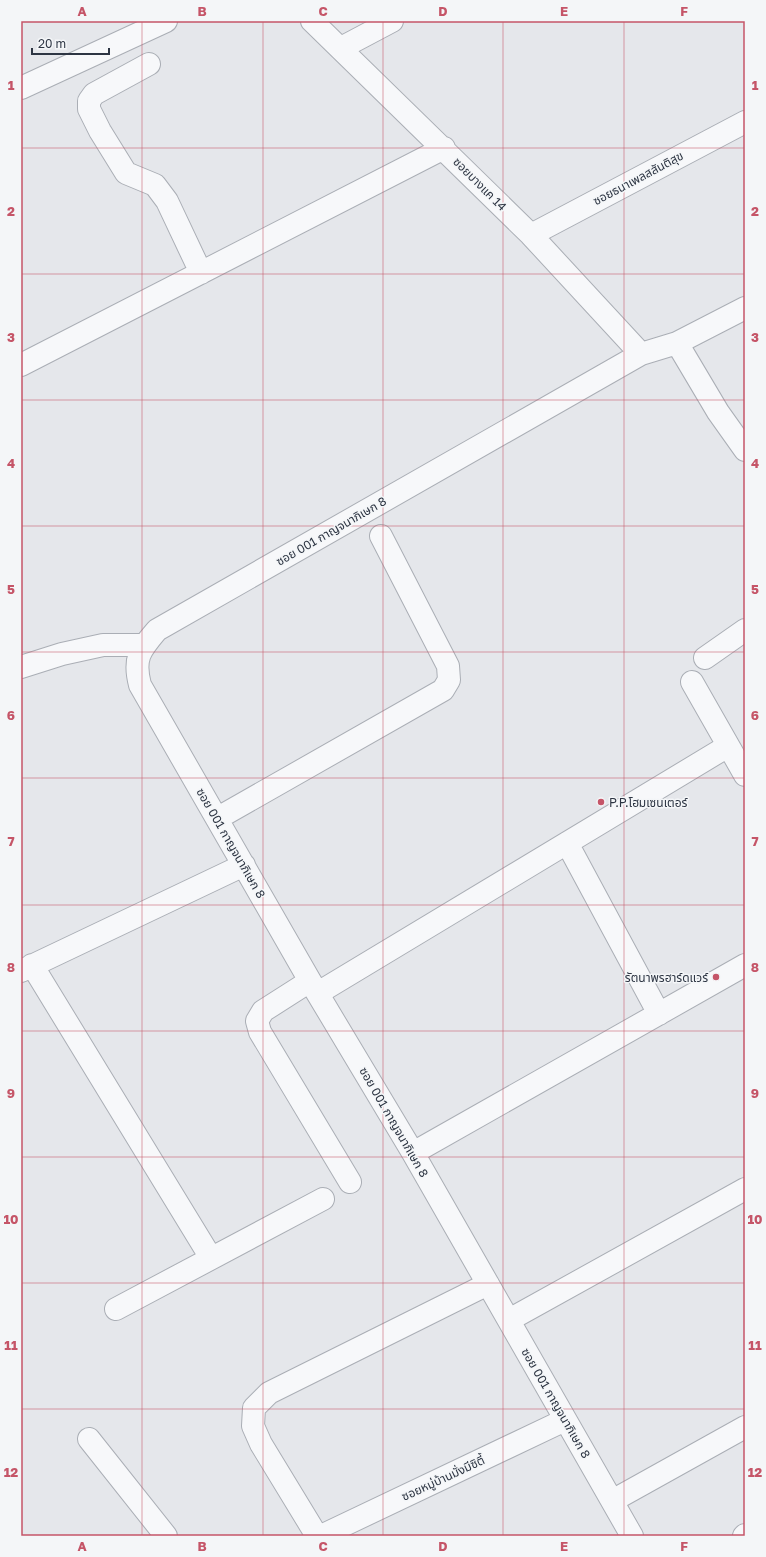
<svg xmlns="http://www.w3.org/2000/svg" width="766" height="1557" font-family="'Golos Text','Noto Sans Thai',sans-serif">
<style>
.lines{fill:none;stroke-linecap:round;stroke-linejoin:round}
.minor-casing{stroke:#aaaeb5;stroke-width:24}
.minor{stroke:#f7f8fa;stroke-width:22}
.grid{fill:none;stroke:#c55568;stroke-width:1;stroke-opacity:0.55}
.poi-dot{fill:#c55568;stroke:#f4f6f8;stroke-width:1.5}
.labels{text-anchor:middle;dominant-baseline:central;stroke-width:3;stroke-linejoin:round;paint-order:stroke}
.street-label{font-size:12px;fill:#2d3543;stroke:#f4f6f8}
.poi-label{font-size:12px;fill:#2d3543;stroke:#f4f6f8;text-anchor:start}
.neatline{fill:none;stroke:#c55568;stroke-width:1.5}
.grid-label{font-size:13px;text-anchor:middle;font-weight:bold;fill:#c55568}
</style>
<rect width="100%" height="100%" fill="#e5e7eb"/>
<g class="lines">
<defs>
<path id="minor" d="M312,21L531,235L641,354
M341,48L392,21
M149,64L94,94L89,101V109L100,131L126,173L155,185L167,201L201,273
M21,88L166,21
M531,235L745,122
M677,343L718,412L745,450
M21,365L444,148
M705,658L745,630
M21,667L62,654L103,645H144
M692,682L745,775
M218,818L443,690L449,680L448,666L381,536
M567,843L659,1014
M32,965L211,1258
M21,971L244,865
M310,981L263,1011L257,1021L260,1032L350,1182
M318,993L728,746
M413,1153L745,965
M116,1309L323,1199
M509,1320L745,1189
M89,1439L166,1536
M612,1501L745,1427
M317,1536L261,1444L253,1426L254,1408L269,1393L488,1284
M321,1536L565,1420
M632,1536L413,1153L310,981L140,685C133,658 140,650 157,630L641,354L677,343L745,308
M744,1536L745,1535"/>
</defs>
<!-- minor casing -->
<use href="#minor" class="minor-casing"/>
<!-- minor -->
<use href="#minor" class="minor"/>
</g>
<!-- grid -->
<path class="grid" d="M142,21V1536M263,21V1536M383,21V1536M503,21V1536M624,21V1536M21,148H745M21,274H745M21,400H745M21,526H745M21,652H745M21,778H745M21,905H745M21,1031H745M21,1157H745M21,1283H745M21,1409H745"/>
<!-- markers -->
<g class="poi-dot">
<circle cx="601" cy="802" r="4"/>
<circle cx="716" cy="977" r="4"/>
</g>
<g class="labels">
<!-- street labels -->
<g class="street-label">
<text transform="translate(638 178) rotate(-28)">ซอยธนาเพลสสันติสุข</text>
<text transform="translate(480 184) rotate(45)">ซอยบางแค 14</text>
<text transform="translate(331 531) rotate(-30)">ซอย 001 กาญจนาภิเษก 8</text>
<text transform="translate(231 843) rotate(60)">ซอย 001 กาญจนาภิเษก 8</text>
<text transform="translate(394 1122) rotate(60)">ซอย 001 กาญจนาภิเษก 8</text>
<text transform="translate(556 1403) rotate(60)">ซอย 001 กาญจนาภิเษก 8</text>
<text transform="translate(443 1478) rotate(-25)">ซอยหมู่บ้านมั่งมีซิตี้</text>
</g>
<!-- poi labels -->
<g class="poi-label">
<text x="609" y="802">P.P.โฮมเซนเตอร์</text>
<text x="708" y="977" text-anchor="end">รัตนาพรฮาร์ดแวร์</text>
</g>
</g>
<!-- border -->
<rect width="766" height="1557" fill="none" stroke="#f4f6f8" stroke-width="44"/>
<!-- scale -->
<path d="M32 48v6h77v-6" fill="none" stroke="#2d3543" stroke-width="2"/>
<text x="38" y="48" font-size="12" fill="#2d3543" stroke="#f4f6f8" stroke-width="3" paint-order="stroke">20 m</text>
<rect x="22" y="22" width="722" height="1513" class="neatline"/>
<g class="grid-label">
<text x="82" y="16">A</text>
<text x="202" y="16">B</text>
<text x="323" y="16">C</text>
<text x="443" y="16">D</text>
<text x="564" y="16">E</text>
<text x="684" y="16">F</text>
<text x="11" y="90">1</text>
<text x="755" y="90">1</text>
<text x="11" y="216">2</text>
<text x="755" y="216">2</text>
<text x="11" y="342">3</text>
<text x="755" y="342">3</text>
<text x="11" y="468">4</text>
<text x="755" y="468">4</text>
<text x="11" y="594">5</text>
<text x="755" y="594">5</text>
<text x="11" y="720">6</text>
<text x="755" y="720">6</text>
<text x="11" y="846">7</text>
<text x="755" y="846">7</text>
<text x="11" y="972">8</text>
<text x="755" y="972">8</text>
<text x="11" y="1098">9</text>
<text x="755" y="1098">9</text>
<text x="11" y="1224">10</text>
<text x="755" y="1224">10</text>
<text x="11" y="1350">11</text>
<text x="755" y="1350">11</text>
<text x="11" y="1477">12</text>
<text x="755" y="1477">12</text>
<text x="82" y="1551">A</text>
<text x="202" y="1551">B</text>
<text x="323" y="1551">C</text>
<text x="443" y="1551">D</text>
<text x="564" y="1551">E</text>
<text x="684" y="1551">F</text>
</g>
</svg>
